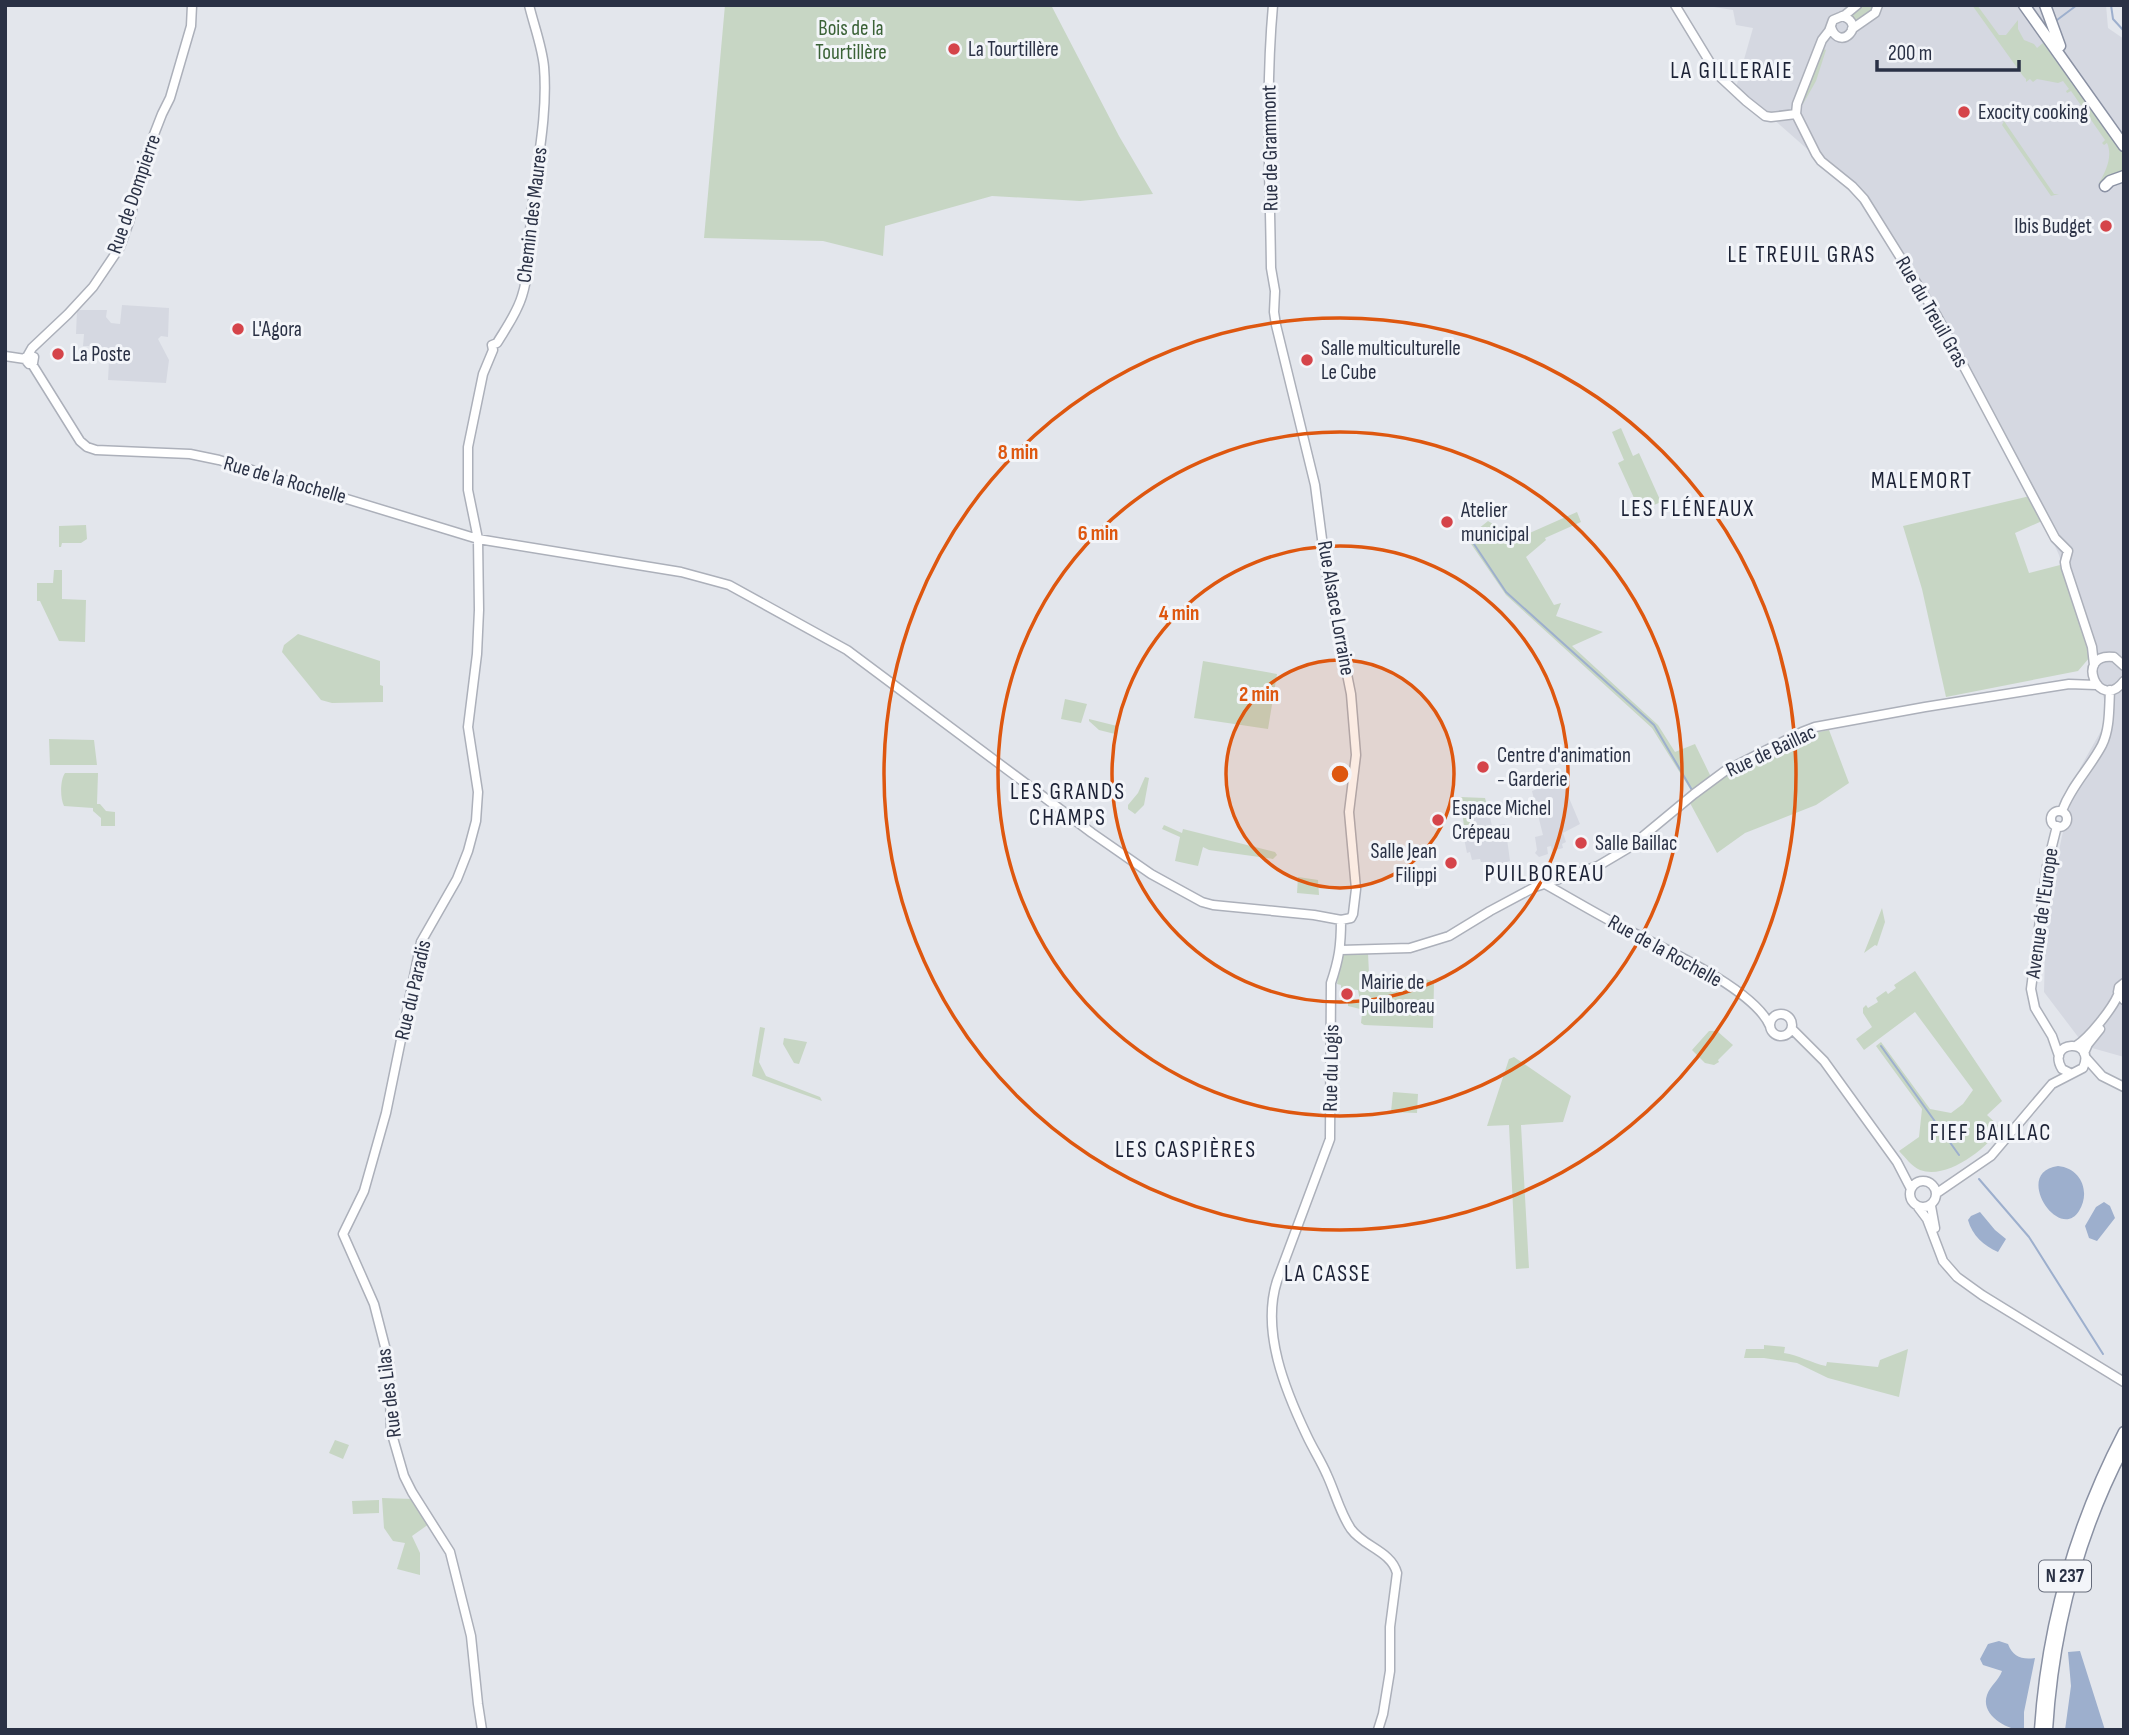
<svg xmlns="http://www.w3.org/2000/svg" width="2129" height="1735" font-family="'Sofia Sans Condensed',sans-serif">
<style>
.built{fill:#d5d8e1}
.green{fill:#c7d6c4}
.water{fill:#9dafcd}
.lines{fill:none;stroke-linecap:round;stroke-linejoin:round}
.stream{stroke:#9dafcd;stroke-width:2}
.secondary-casing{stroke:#acb0ba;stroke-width:11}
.highway-casing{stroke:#8a91a3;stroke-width:13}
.secondary{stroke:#fff;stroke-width:8}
.highway{stroke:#fff;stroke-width:10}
.ring{fill:none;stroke:#de570f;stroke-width:3.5}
.poi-dot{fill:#d5444a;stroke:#f3f5f9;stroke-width:2.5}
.labels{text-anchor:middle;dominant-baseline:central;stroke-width:6;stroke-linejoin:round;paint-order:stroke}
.shield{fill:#f3f5f9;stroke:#666c7b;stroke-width:2}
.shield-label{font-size:19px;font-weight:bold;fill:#2a3145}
.park-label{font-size:21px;fill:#3a6236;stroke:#f3f5f9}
.poi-label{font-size:21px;fill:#2a3145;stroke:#f3f5f9;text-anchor:start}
.street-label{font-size:21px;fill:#2a3145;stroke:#f3f5f9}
.neighbourhood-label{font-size:23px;letter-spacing:2px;fill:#1c2236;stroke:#f3f5f9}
.quarter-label{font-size:24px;letter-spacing:2px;fill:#1c2236;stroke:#f3f5f9}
.centre{fill:#de570f;stroke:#f3f5f9;stroke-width:3.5}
.ring-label{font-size:21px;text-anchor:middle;font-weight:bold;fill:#de570f;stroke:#f3f5f9;stroke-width:6;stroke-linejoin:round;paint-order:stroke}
</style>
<rect width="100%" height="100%" fill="#e3e6ec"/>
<!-- built -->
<path class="built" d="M1715,5H2106L2108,28L2124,39V1057L2085,1046L2044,992L2046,914L2062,836L2080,768L2105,724L2104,699L2059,555L2037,506L1937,316L1864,199L1771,117L1735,91L1753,28L1736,25L1733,10L1714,7Z
M122,305L169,308L168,337L161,336L158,339L169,360L166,383L108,380L109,361L96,358L89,346H83L84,334H76L77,310H107L106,317L111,323L120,324Z
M1561,779L1580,824L1563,833L1566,842L1562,844L1563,848L1552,851L1551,846L1547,847L1548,854L1539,857L1535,853L1537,850L1535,837L1543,835L1532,791Z
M1489,813L1492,826L1505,824L1510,861L1486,868L1485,862H1481L1480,859L1472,860L1470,852L1467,853L1463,833L1467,832L1475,816Z"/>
<!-- green -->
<path class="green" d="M725,5H1051L1119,136L1153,194L1080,201L992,196L885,226L883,256L823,241L704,238Z
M1862,5L1875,6V9L1855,25L1848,15Z
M1972,5H1977L1999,35H2006L2018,20V29L2024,40L2034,44L2037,48L2043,43L2124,155V174L2102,184L2099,183C2106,171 2113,156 2107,143L2104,145L2102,143L2105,140L2071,91L2067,93L2066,91L2069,89L2063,81L2058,83L2037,79L2033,82L2030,79L2026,82V79L2023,76Z
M1822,48L1826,50L1816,81L1803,104L1801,103Z
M2004,121L2054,194H2059L2051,196L2002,125Z
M1621,428L1633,456L1639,453L1661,502L1640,511L1618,463L1624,460L1612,432Z
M2030,496L2042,521L2015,533L2029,573L2060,565L2090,657L2078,671L1946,697L1922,589L1903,526Z
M1577,512L1581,522L1545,538L1546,540L1526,557L1554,605L1561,603L1556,616L1603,632L1572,646L1658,725L1675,752L1695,744L1711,777L1692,792L1652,728L1506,595L1467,538L1488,521L1508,533L1514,540Z
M86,525L87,539L81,543H62L61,547H59V526Z
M54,570H62V599L86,600L85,642L59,641L40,601H37V583H53Z
M298,634L380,661V685L383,686V702L332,703L321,700L282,652L284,645Z
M1203,661L1277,674L1268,729L1194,718Z
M1065,699L1087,704L1081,723L1061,719Z
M1089,719L1117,726L1115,734L1099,730L1089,721Z
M1829,730L1849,783L1816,805L1745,833L1717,853L1690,803L1728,772L1804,735Z
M49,739L94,740L97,765H50Z
M65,773H98L97,804H100L106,811L115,812V826H101V818L93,811V808L64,806C60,798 60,780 65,773Z
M1145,777L1149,778L1144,805L1135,814L1128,809V805L1138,793Z
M1460,797L1485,798L1489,813L1475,816L1465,833Z
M1164,825L1182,833L1183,829L1275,852L1277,855L1273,859L1209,850L1203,847L1198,866L1175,861L1180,837L1162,829Z
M1298,877L1318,880L1319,895L1297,893Z
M1882,908L1885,922L1877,946L1875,945L1864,953Z
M1345,953H1368L1369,974L1431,980V982L1434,983L1433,1028L1364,1025L1361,1023L1362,1014H1360V1009L1348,1006V998L1360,1001L1358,990L1341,988V985L1337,984L1341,959Z
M1915,971L2002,1101L1987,1115L2001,1128C1986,1149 1947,1180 1920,1170C1912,1167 1905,1157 1899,1151L1919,1137L1922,1109L1876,1046L1881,1042L1930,1109L1951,1113L1963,1104L1973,1090L1915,1012L1864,1050L1856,1039L1872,1027L1863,1013V1008L1866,1005L1868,1008L1878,1002L1876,998L1886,991L1888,994L1896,988L1894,985Z
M760,1027L765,1028L759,1062L766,1076L820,1097L822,1101L752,1076Z
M1709,1031H1717L1733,1045L1718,1060L1719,1062L1714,1065L1705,1063L1692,1050Z
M784,1038L807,1042L799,1064L794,1063L783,1044Z
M1514,1057L1571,1096L1563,1122L1521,1125L1529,1268L1516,1269L1509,1125L1487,1126L1509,1059Z
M1393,1092L1418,1094L1417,1113L1391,1112Z
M1764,1345L1785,1347L1784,1353C1799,1355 1811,1363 1826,1366L1827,1362L1878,1367L1880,1360L1908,1349L1899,1397L1828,1378L1797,1363L1764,1358H1744L1746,1349H1764Z
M335,1440L349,1445L343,1459L329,1453Z
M382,1498L414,1499L429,1524L412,1536L420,1553V1575L397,1569L405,1543L393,1541L384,1528Z
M379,1500V1513L353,1514L352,1501Z"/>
<!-- water -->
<path class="water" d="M2058,1166C2081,1168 2091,1192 2079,1211C2059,1243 2012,1172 2058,1166Z
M2104,1202L2110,1206L2115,1218L2097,1241L2089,1238L2085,1226L2096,1207Z
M1980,1212L1995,1230L2006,1239L1998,1252C1984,1246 1972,1235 1968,1220L1971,1216Z
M1999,1641L2008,1644C2013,1657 2022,1660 2035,1658L2024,1712V1728L2023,1730C2007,1730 1980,1715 1987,1695C1990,1686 1999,1680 2002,1671L1983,1665L1980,1659L1988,1644Z
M2080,1651L2105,1730H2065L2071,1686L2068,1652Z"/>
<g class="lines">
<!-- stream -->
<path class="stream" d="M2111,5L2113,19L2124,31
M2057,20L2077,5
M1470,538L1506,592L1654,725L1692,790
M1881,1046L1959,1155
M1979,1179L2029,1237L2103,1354"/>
<defs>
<path id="secondary" d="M1273,5C1265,93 1270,181 1271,268L1275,291L1274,312L1276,325L1315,485L1326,570L1351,694L1356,755L1349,812L1356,889L1353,914L1351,918L1341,920
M1675,5L1717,74L1746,101L1765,116L1771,117L1796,114
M1831,27C1839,53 1868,24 1842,16
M1852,29L1875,13L1878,5
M1796,114L1816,154L1821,161L1852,186L1864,199L1937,316L2055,538L2068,551L2065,562L2066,568L2092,647L2094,665
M1796,114L1797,104L1822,40L1829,31L1833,20L1845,15L1857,5
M28,355L32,348L68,314L93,287L120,247L129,222L146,155L162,114L170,98L191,26L192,5
M5,356L25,359L29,364L33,363L34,357L29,355L26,357
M32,364L80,441L87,447L96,450L190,454L219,460L478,539L681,572L729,585L847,650L1092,833L1151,874L1202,902L1213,905L1314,915L1341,920C1341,946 1339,959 1331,983L1330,1139L1277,1281C1261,1331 1285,1390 1307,1436C1313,1449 1321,1461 1327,1475C1335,1492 1340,1513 1351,1529C1364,1547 1391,1551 1397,1573L1390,1627V1671L1383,1714L1378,1730
M2124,666L2114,657C2073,652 2099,714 2124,681
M2062,811C2071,786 2090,768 2102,745C2110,729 2109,708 2110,690
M2051 819a8 8 0 1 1 16 0a8 8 0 1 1-16 0Z
M2057,826L2047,866L2031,989L2035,1008L2052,1036L2059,1056
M1545,884C1570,898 1595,913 1620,926C1658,946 1754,988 1770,1026
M1341,950L1410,948L1449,936L1490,911L1535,887L1598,866L1630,847L1694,794L1725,771L1802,732L1815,727L1925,707L2069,684L2096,685
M2124,983L2119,987L2118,992L2124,1000
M1770 1025a11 11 0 1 1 22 0a11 11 0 1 1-22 0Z
M1792,1029L1824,1061L1897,1162L1911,1189
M2076,1046C2089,1038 2112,1009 2118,995
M2084,1053L2088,1044L2100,1029
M2086,1058L2102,1076L2124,1087
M1910 1194a13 13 0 1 1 26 0a13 13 0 1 1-26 0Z
M1937,1193L1991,1156L2052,1084L2083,1068C2097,1037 2045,1040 2062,1069L2070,1073
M1931,1206L1935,1228
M1918,1207L1927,1219L1943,1261L1957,1277L1982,1295L2124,1382
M482,1730L478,1704L471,1636L450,1552L412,1492L404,1476L391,1431L389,1362L374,1304L343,1234L364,1191L386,1113L421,942L457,879L468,851L476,821L478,792L468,727L477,654L479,610L478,539L468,490V447L483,374L493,350L492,345L497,343C506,328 517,313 522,296C530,271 529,242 531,216C536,167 548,117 544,67C542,46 534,26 529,5"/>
<path id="highway" d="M2024,5L2124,146
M2045,5L2060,46
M2105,186L2110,181L2124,176
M2040,1730C2047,1624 2075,1526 2124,1432
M2047,1730C2053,1631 2078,1535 2124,1447"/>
</defs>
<!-- secondary casing -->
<use href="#secondary" class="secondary-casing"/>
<!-- highway casing -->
<use href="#highway" class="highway-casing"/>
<!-- secondary -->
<use href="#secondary" class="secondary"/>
<!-- highway -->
<use href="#highway" class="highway"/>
</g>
<!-- distance rings -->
<circle cx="1340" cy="774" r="114" fill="#de570f" fill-opacity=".12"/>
<g class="ring">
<circle cx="1340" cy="774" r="114"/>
<circle cx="1340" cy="774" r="228"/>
<circle cx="1340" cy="774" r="342"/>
<circle cx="1340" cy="774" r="456"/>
</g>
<!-- markers -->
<g class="poi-dot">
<circle cx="954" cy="49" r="7"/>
<circle cx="1964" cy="112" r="7"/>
<circle cx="2106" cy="226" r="7"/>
<circle cx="238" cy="329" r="7"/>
<circle cx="58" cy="354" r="7"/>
<circle cx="1307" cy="360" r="7"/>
<circle cx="1447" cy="522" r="7"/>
<circle cx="1483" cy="767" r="7"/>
<circle cx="1438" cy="820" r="7"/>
<circle cx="1581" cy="843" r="7"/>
<circle cx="1451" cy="863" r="7"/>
<circle cx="1347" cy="994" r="7"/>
</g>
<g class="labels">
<!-- shield labels -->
<rect class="shield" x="2039" y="1560.5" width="52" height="31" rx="5"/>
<g class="shield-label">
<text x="2065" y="1576">N 237</text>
</g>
<!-- park labels -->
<g class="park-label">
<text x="851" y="28">Bois de la<tspan x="851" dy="24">Tourtillère</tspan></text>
</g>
<!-- poi labels -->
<g class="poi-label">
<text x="968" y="49">La Tourtillère</text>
<text x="1978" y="112">Exocity cooking</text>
<text x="2092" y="226" text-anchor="end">Ibis Budget</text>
<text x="252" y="329">L'Agora</text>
<text x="1321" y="348">Salle multiculturelle<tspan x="1321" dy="24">Le Cube</tspan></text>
<text x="72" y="354">La Poste</text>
<text x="1461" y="510">Atelier<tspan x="1461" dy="24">municipal</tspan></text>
<text x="1497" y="755">Centre d'animation<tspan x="1497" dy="24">- Garderie</tspan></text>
<text x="1452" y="808">Espace Michel<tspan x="1452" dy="24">Crépeau</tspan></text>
<text x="1595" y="843">Salle Baillac</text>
<text x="1437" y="851" text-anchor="end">Salle Jean<tspan x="1437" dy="24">Filippi</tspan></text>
<text x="1361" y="982">Mairie de<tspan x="1361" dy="24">Puilboreau</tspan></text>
</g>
<!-- street labels -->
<g class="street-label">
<text transform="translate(1270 148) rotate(-91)">Rue de Grammont</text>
<text transform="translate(134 194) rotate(-71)">Rue de Dompierre</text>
<text transform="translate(532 215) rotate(-83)">Chemin des Maures</text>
<text transform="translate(1932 312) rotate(60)">Rue du Treuil Gras</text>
<text transform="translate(285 480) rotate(16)">Rue de la Rochelle</text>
<text transform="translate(1336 608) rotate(80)">Rue Alsace Lorraine</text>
<text transform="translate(1771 751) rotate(-25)">Rue de Baillac</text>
<text transform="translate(2042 913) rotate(-82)">Avenue de l'Europe</text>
<text transform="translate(1665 951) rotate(29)">Rue de la Rochelle</text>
<text transform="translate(413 990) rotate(-77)">Rue du Paradis</text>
<text transform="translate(1331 1068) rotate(-89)">Rue du Logis</text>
<text transform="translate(389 1393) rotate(-97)">Rue des Lilas</text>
</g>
<!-- neighbourhood labels -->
<g class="neighbourhood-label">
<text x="1732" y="71">LA GILLERAIE</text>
<text x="1802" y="255">LE TREUIL GRAS</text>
<text x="1922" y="481">MALEMORT</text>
<text x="1688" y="509">LES FLÉNEAUX</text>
<text x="1068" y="792">LES GRANDS<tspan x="1068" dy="26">CHAMPS</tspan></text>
<text x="1991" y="1133">FIEF BAILLAC</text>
<text x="1186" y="1150">LES CASPIÈRES</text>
<text x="1328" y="1274">LA CASSE</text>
</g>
<!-- quarter labels -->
<g class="quarter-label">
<text x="1545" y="873">PUILBOREAU</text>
</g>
</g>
<circle cx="1340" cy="774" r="10" class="centre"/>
<g class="ring-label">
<text x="1018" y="459">8 min</text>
<text x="1098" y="540">6 min</text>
<text x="1179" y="620">4 min</text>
<text x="1259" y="701">2 min</text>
</g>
<!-- border -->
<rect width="2129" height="1735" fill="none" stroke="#2a3145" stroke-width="14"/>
<!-- scale -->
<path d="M1877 60v10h142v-10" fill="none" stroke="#2a3145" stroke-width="3.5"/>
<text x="1888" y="60" font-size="21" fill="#2a3145" stroke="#f3f5f9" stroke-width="5" paint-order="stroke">200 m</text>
</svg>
